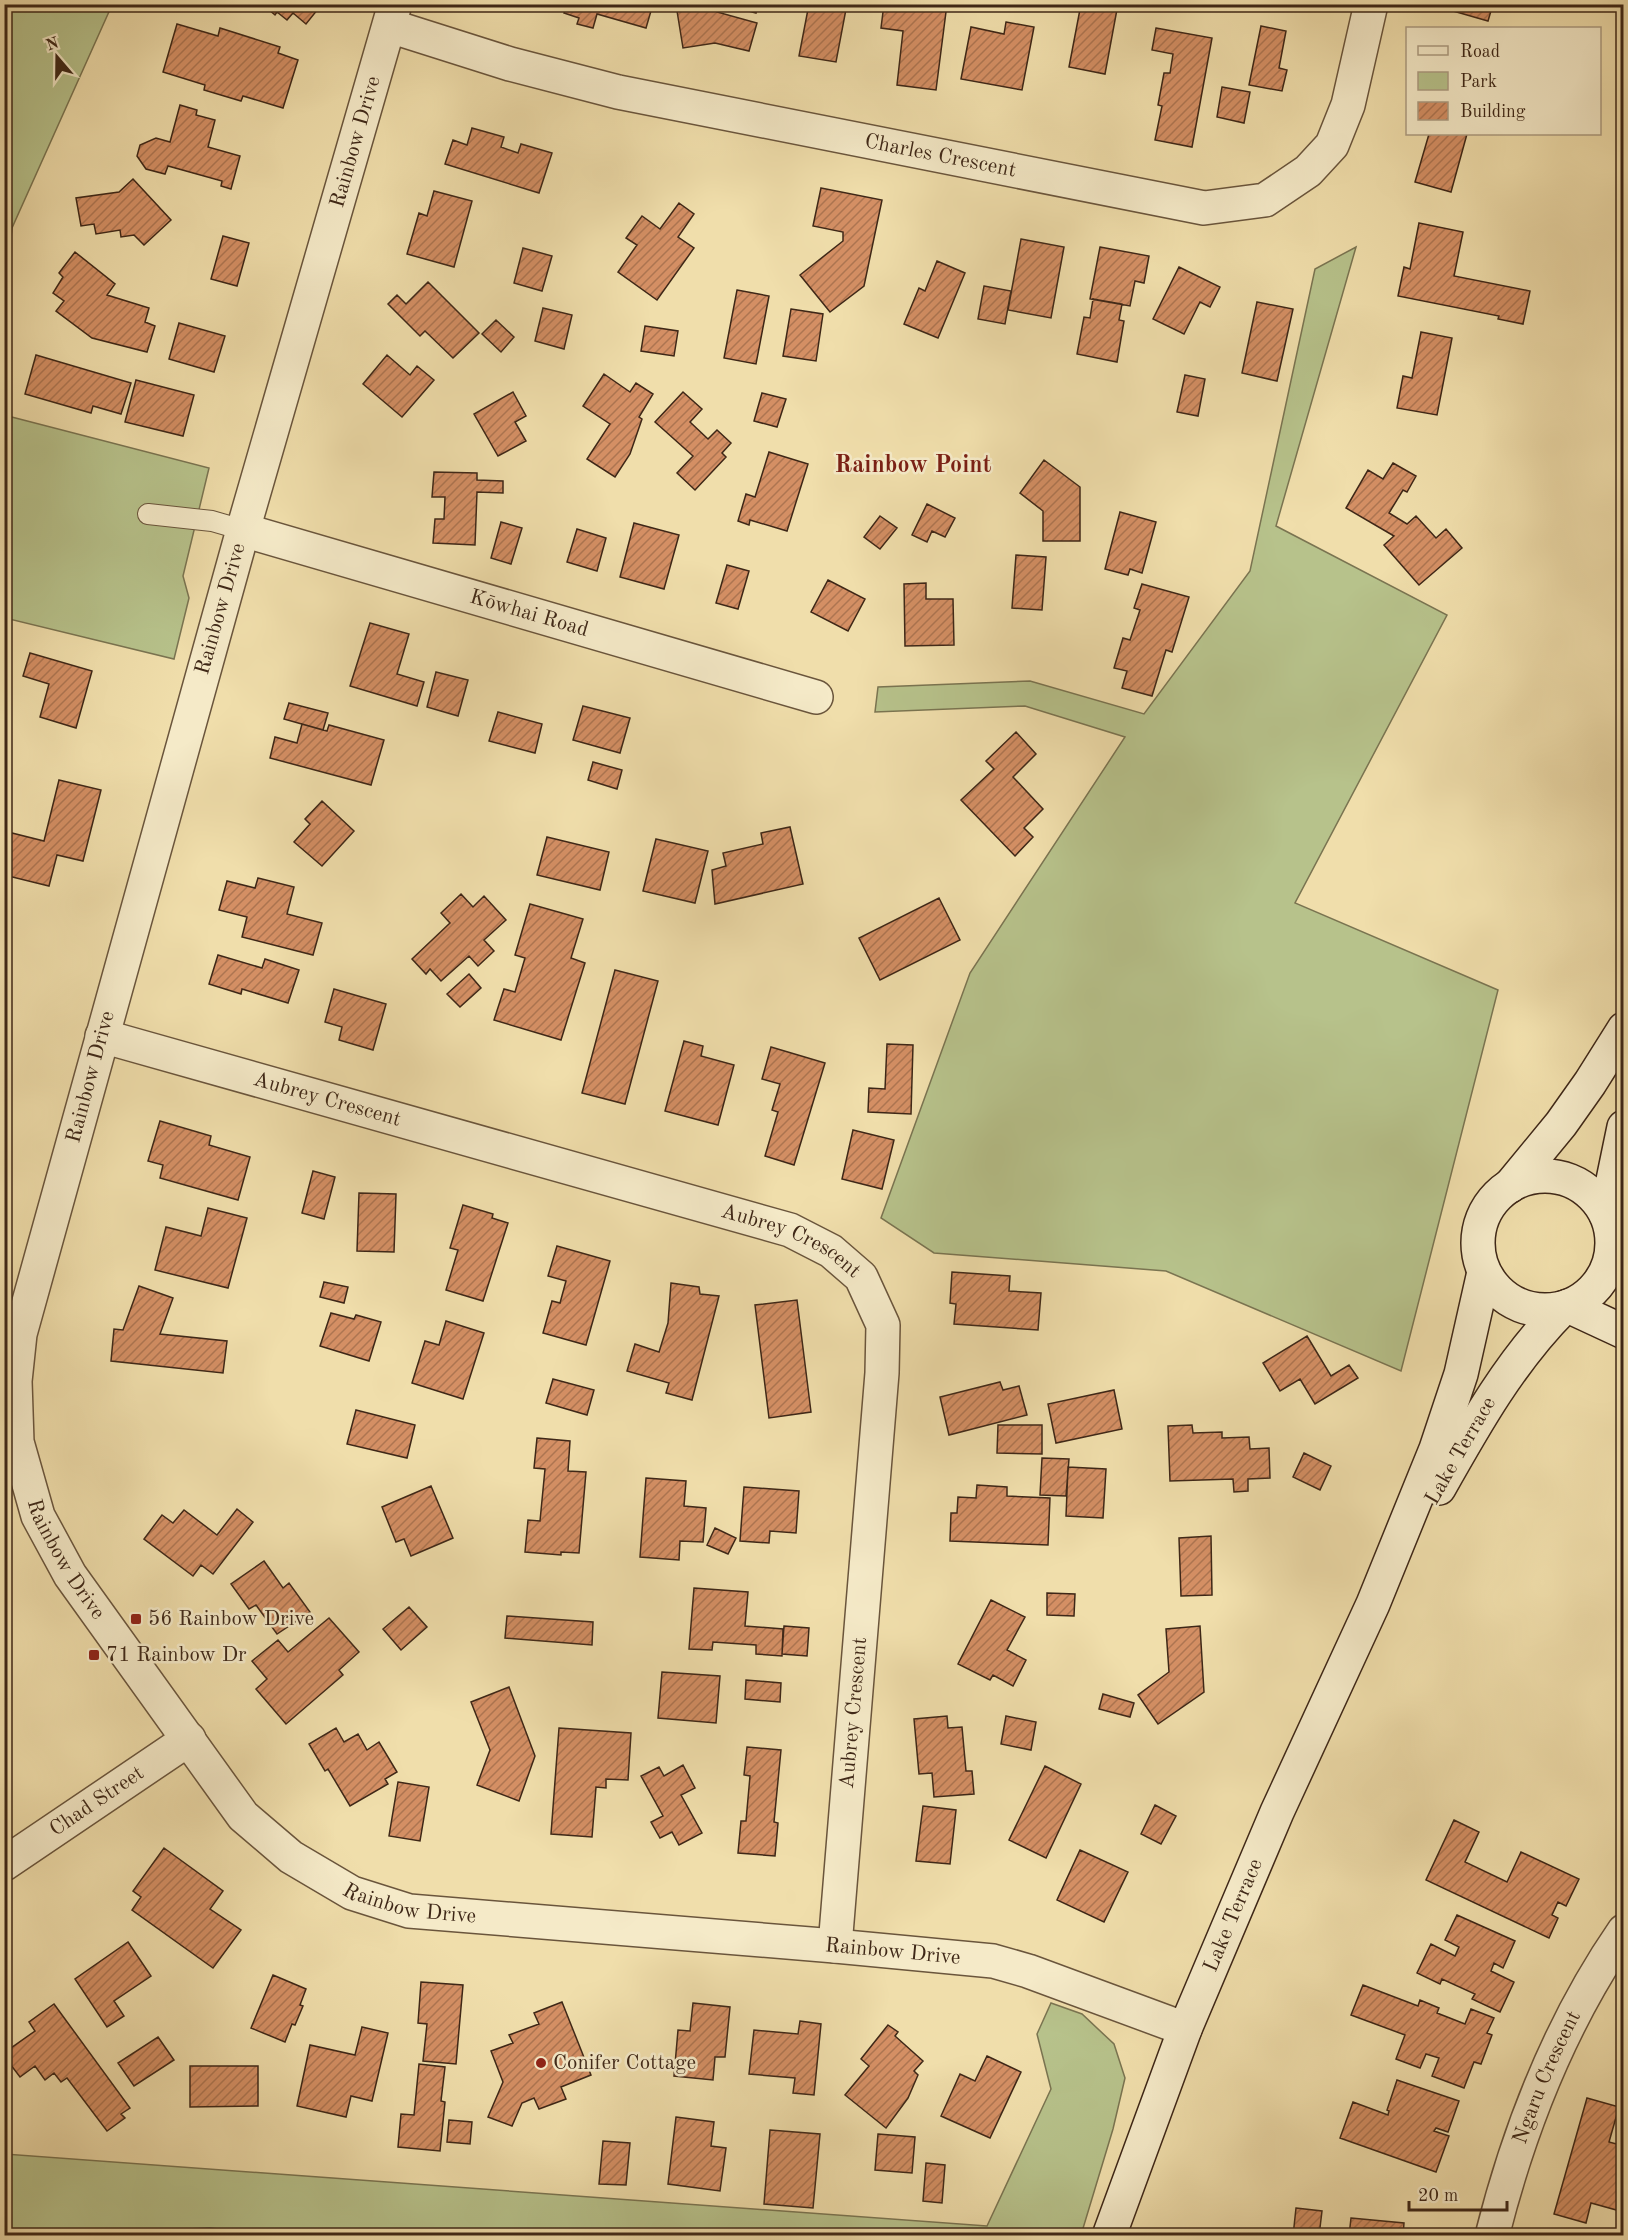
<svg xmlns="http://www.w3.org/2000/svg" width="1628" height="2240" font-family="'Old Standard TT',serif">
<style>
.park{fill:#b7c28b;stroke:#7a7451;stroke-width:1.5}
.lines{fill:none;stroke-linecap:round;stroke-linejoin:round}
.stream{stroke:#768072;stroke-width:10}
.building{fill:url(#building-hatch);stroke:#3e2717;stroke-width:1.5}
.lane-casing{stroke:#6a553c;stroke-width:22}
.street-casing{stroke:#6a553c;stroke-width:36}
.secondary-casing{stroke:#3e2717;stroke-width:36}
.lane{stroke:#f5eac8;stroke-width:20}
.street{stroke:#f5eac8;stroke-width:33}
.secondary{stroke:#f5eac8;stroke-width:33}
.poi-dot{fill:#8f2418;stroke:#f5eac8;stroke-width:2}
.labels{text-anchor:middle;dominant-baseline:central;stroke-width:5;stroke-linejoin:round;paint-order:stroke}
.street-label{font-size:21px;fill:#3e2717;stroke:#f5eac8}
.poi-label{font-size:21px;fill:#3e2717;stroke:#f5eac8;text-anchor:start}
.quarter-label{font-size:24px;font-weight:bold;fill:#7a1f14;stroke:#f5eac8}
</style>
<defs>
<pattern id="building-hatch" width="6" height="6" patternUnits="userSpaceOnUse" patternTransform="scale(1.5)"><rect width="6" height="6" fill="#d48f64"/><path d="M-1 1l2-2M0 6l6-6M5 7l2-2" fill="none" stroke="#ad7551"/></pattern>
</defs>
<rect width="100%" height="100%" fill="#f0deab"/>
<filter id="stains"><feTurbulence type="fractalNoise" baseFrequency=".00333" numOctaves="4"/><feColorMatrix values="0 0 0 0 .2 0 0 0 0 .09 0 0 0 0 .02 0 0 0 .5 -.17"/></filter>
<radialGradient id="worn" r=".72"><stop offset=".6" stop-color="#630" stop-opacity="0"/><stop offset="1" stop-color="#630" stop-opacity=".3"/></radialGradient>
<!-- park -->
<path class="park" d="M5,4L112,5L12,228L5,293Z
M1356,247L1276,526L1447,615L1295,903L1498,990L1401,1371L1166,1271L934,1253L881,1218L970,973L1125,737L1025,706L875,712L878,687L1030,681L1144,714L1250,571L1315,269Z
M4,415L209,468L183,576L189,598L174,659L5,618Z
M1051,2003L1082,2014L1114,2044L1125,2078L1113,2129L1081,2235H5V2154L987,2226L1051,2089L1037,2034Z"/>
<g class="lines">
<!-- stream -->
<path class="stream" d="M144,2236L209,2232L236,2236"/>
</g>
<!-- building -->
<path class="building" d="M262,4H322L306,24L293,13L287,20L277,12L275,15Z
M567,4H653L646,28L597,14L593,28L577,24L579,18L564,13Z
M723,4H758L756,13Z
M809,4H847L836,62L799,56Z
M884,4H947L936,90L897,85L903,31L881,28Z
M1081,4H1118L1105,74L1069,67Z
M1455,4H1493L1488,21L1453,11Z
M717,5V12L757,23L749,51L715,43L683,48L677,11Z
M1006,22L1034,27L1022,90L961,79L971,27L1004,34Z
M177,24L218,36L220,28L280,47L278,53L298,60L283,108L243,96L241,101L204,90L205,85L163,72Z
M1261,26L1286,31L1279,68L1287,70L1282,91L1249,85Z
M1156,28L1212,38L1192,147L1155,140L1162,106L1158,105L1164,73H1170L1173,54L1152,50Z
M1222,87L1250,92L1244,123L1217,117Z
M180,105L197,110L196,115L215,120L208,147L240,156L231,189L221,186L222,181L168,166L165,174L146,169L137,156L140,145L156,138L170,142Z
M472,128L504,137L501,147L518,153L521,144L552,153L539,193L445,164L453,140L467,145Z
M1429,134H1467L1451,192L1415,182Z
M133,179L171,220L144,245L134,235L121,237L120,230L96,234L94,224L81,226L76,198L119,192Z
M821,188L882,200L864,286L830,312L800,275L843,241V232L813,226Z
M434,191L472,201L454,267L407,254L419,213L427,216Z
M679,203L694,214L678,237L694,248L657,300L618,272L637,245L626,238L642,216L660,229Z
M1419,223L1463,232L1454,276L1530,291L1523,324L1498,319L1499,316L1398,296L1404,267L1410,269Z
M223,236L249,243L237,286L211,279Z
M1021,239L1064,247L1051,318L1008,310Z
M1100,247L1149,256L1144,283L1135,281L1130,306L1090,299Z
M523,248L552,256L542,291L514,283Z
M75,252L115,284L107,295L149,308L145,322L155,326L147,352L92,338L56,311L64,301L53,293L63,277L59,273Z
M937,261L965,273L938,338L904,324L919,288L925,291Z
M1179,267L1220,287L1210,307L1200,302L1184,334L1153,319Z
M428,282L479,333L453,358L425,331L420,336L388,304L397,295L406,304Z
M984,286L1011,291L1005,324L978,319Z
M737,290L769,296L756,364L724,358Z
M1093,299L1122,304L1119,320L1124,321L1117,362L1077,354L1084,317L1090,318Z
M1257,302L1293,309L1277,381L1242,373Z
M543,308L572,315L564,349L535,341Z
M791,309L823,314L816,361L783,356Z
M496,320L514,337L501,352L482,334Z
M179,323L225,336L214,372L169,359Z
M645,326L678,331L674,356L641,351Z
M1421,332L1452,338L1437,415L1397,408L1403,376L1412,378Z
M36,355L131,383L121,414L93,406L91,413L25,394Z
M387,355L410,375L417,366L434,380L402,417L363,384Z
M604,374L630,392L636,383L653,394L639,417L642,419L630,454L615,477L587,459L610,424L583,406Z
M1185,375L1205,379L1198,416L1177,412Z
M136,380L194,395L183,436L125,422Z
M513,392L526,416L515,422L526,441L498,456L474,414Z
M683,392L702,409L690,422L708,439L717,430L731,443L722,453L726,457L695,490L677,473L693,456L655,422Z
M762,393L786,399L777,427L754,421Z
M769,452L808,464L787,531L750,520L749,525L738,521L746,494L755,497Z
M1044,460L1080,487V541H1043V511L1020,493Z
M1393,463L1416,476L1407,492L1403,490L1389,513L1407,524L1416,516L1436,538L1446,529L1462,548L1419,585L1384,545L1394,536L1346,508L1368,470L1383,479Z
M434,472L477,473V480L503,481V493L477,492L475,545L433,543L435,519H444L445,497H432Z
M927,504L955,518L945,537L932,531L927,542L912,535Z
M1120,512L1156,522L1142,573L1130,569L1128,575L1105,569Z
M880,516L897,528L880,549L864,537Z
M501,522L522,528L511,564L491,558Z
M634,523L679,535L664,589L620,577Z
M577,529L606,538L597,571L567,562Z
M1016,555L1046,557L1042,610L1012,608Z
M727,565L749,571L738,609L716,603Z
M828,580L865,599L848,631L811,612Z
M926,583V599H953L954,645L905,646L904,584Z
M1142,584L1189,597L1172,652L1166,650L1152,696L1122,688L1127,671L1114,668L1123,638L1130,640L1140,610L1134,608Z
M370,623L409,634L397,674L424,682L417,706L350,686Z
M30,653L92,671L76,728L40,717L49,684L23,676Z
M436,672L468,680L458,716L427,707Z
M289,703L328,713L323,730L284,719Z
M583,706L630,718L620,753L573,740Z
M498,712L542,724L535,753L489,741Z
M302,724L327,731L329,725L384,740L371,785L270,758L275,737L297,743Z
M1016,732L1036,754L1013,777L1043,809L1024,828L1033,837L1015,856L961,800L994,769L986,761Z
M593,762L622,770L617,789L588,780Z
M59,780L101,790L83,861L57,855L49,886L4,875V831L44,841Z
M322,801L354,831L322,866L294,842L310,824L305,819Z
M790,827L803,884L715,904L712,870L726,866L723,853L763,844L761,833Z
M547,837L609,852L600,890L537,875Z
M656,839L708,851L695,903L643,891Z
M258,878L294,887L287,914L322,923L313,955L242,937L247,917L219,910L227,881L255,888Z
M461,894L473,907L484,896L506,920L484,940L494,951L478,966L469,956L441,981L430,969L426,974L412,959L450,923L441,913Z
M939,898L960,940L880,980L859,938Z
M530,904L583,919L571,958L585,963L561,1040L494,1020L504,989L515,992L525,958L515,955Z
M218,955L262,968L265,959L299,970L288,1003L242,989L241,994L209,984Z
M615,970L658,981L625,1104L582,1093Z
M469,974L481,988L460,1007L447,994Z
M334,989L386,1004L373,1050L339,1040L342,1027L325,1022Z
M684,1041L703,1046L701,1056L734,1065L718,1125L665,1111Z
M887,1044L913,1045L911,1114L868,1112L869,1088L885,1089Z
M771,1047L825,1063L794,1165L765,1156L778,1112L772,1110L780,1084L762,1079Z
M160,1121L211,1136L209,1145L250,1157L238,1200L160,1178L163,1165L148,1161Z
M853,1130L894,1140L882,1189L842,1179Z
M313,1171L335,1177L324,1219L302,1213Z
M359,1193L396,1194L394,1252L357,1251Z
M463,1205L493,1214L492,1218L508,1223L483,1301L446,1290L458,1250L450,1248Z
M208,1208L247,1218L228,1288L155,1270L166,1227L201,1236Z
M557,1246L610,1261L586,1345L543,1333L552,1301L560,1303L566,1281L548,1276Z
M952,1272L1010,1276L1009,1291L1041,1293L1038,1330L954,1324L956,1304L950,1303Z
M324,1282L348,1287L344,1303L320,1297Z
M671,1283L699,1287L700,1294L719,1296L692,1400L666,1393L669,1383L627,1371L635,1344L659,1352L668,1323Z
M139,1286L173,1298L160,1334L227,1341L223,1373L111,1361L114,1329L123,1330Z
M797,1300L811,1412L769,1418L755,1305Z
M331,1313L354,1319L356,1315L381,1322L369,1361L320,1346Z
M446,1321L484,1333L463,1399L412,1383L425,1341L439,1345Z
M1307,1336L1331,1376L1349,1365L1358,1378L1315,1404L1300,1379L1280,1391L1263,1363Z
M553,1379L594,1390L587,1415L546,1403Z
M1000,1382L1003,1390L1019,1386L1027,1415L949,1435L940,1397Z
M1114,1390L1122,1429L1056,1443L1048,1404Z
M356,1410L415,1425L407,1458L347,1444Z
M998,1425H1042V1454L997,1453Z
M1192,1425L1193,1433L1222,1432V1438L1249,1437L1250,1449L1269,1448L1270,1478L1248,1479V1491L1234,1492L1233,1479L1170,1481L1168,1426Z
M537,1438L570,1441L568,1471L586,1472L579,1553L561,1552V1555L525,1552L528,1520L540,1521L545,1469L534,1468Z
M1304,1453L1331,1466L1320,1490L1293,1477Z
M1042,1458L1069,1459L1066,1496L1040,1495Z
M1068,1467L1106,1469L1103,1518L1066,1516Z
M646,1478L686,1481L684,1506L706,1508L703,1542L680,1541L679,1560L640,1557Z
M977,1485L1007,1487V1496L1050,1498L1048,1545L950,1541L951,1513H957L958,1497L976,1498Z
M431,1486L453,1538L411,1556L404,1539L396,1542L382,1507Z
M744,1487L799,1491L796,1533L770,1531L769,1543L740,1541Z
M237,1509L253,1522L213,1574L201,1565L193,1576L144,1539L162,1515L173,1523L184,1510L217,1535Z
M715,1528L736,1538L728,1554L707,1545Z
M1211,1536L1212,1595L1181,1596L1179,1538Z
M264,1561L283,1588L289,1583L310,1612L277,1634L256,1605L249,1609L231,1584Z
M694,1588L748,1592L745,1626L783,1629L782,1656L756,1654V1645L713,1642L712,1650L689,1649Z
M1047,1593L1075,1594L1074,1616L1047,1615Z
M991,1600L1025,1617L1007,1650L1026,1660L1013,1686L993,1675L990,1680L958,1664Z
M409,1607L427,1627L401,1650L383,1629Z
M507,1616L593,1622L592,1645L505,1638Z
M329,1618L359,1652L339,1670L343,1675L286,1724L256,1689L267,1679L252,1661L278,1640L288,1652Z
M784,1626L809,1628L807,1656L782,1654Z
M1200,1626L1204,1692L1158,1724L1138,1695L1169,1672L1166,1629Z
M4,1647L10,1657L4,1660Z
M662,1672L720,1676L716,1723L658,1718Z
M746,1680L781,1683L780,1702L745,1699Z
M509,1687L535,1756L519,1801L477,1785L490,1750L471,1702Z
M1103,1694L1134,1703L1130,1717L1099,1709Z
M947,1716L948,1728L962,1727L966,1771H972L974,1794L934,1797L932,1773L919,1774L914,1719Z
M1006,1716L1036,1722L1031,1750L1001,1744Z
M336,1728L344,1742L358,1734L367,1750L379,1742L397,1772L385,1779L388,1784L350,1806L328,1769L325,1771L309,1744Z
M559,1728L631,1733L628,1780L606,1779V1788L596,1787L592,1837L551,1834Z
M747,1747L781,1750L774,1822L778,1823L775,1856L738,1853L741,1821H746L750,1776L744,1775Z
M683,1765L695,1788L681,1795L702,1833L679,1845L672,1832L660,1838L651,1822L663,1816L641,1776L659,1767L664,1776Z
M1045,1766L1081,1784L1046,1858L1009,1840Z
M398,1782L429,1787L420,1841L389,1836Z
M1155,1805L1176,1816L1161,1844L1141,1834Z
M923,1806L956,1810L950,1864L916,1861Z
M1454,1820L1479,1832L1465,1862L1507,1882L1521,1852L1579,1879L1566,1906L1558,1902L1552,1915L1558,1918L1549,1938L1426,1880Z
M164,1848L223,1891L210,1909L241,1930L213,1968L132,1910L141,1897L133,1891Z
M1080,1850L1128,1872L1104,1922L1057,1900Z
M1457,1915L1515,1941L1503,1968L1494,1963L1491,1971L1514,1982L1500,2012L1472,1999L1475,1994L1442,1979L1440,1984L1417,1973L1431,1944L1455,1956L1459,1947L1445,1940Z
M128,1942L151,1976L114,2001L124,2016L107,2027L75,1979Z
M273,1975L306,1989L300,2005L303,2006L295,2025L292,2024L285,2042L251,2028Z
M421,1982L463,1985L456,2064L423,2061L427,2024L418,2023Z
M1363,1985L1418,2006L1420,2000L1439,2008L1437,2013L1465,2024L1471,2009L1494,2018L1487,2033L1492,2035L1481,2064L1474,2062L1464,2088L1432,2076L1439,2058L1426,2054L1420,2068L1396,2059L1405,2035L1351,2015Z
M562,2002L591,2075L561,2087L566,2099L539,2109L534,2098L522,2103L512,2126L488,2117L503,2082L491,2051L513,2043L509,2035L539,2024L534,2013Z
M693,2003L730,2007L725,2057H715L713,2080L674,2076L678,2030L690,2031Z
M54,2004L130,2108L121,2114L125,2118L107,2131L67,2078L61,2082L54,2073L45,2080L35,2066L20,2077L4,2056V2053L35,2031L29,2022Z
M800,2021L821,2024L814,2095L793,2093L795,2078L749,2074L754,2030L798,2034Z
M888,2025L898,2032L895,2036L923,2061L914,2071L918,2075L908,2098L886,2128L845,2095L869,2066L861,2059Z
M362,2027L388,2033L372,2101L351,2096L346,2117L297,2106L310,2045L355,2055Z
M158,2037L174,2060L134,2086L118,2063Z
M987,2056L1021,2072L990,2138L941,2116L960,2074L975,2081Z
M419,2064L445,2067L441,2101L445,2102L440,2151L398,2147L401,2114L414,2115Z
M190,2066H258V2106L190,2107Z
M1397,2080L1459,2101L1448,2132L1436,2128L1434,2131L1449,2136L1436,2172L1340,2138L1353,2102L1388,2115L1389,2111L1387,2110Z
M1587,2098L1619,2107L1609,2142L1624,2146V2198L1620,2211L1591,2203L1586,2223L1554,2214Z
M676,2117L714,2122L711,2146L726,2148L720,2191L668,2184Z
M449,2120L472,2122L470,2144L447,2142Z
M770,2130L820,2134L813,2208L764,2204Z
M878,2134L915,2137L912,2173L875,2170Z
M603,2141L630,2143L626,2185L599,2184Z
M926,2163L945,2165L942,2203L923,2201Z
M1296,2208L1322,2211L1319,2236H1293Z
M1351,2218L1404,2223L1403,2236H1349Z"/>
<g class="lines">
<defs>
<path id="lane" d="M148,514L212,521L243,530"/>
<g id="street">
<path id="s1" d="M395,4L243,530L20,1334L15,1381L17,1442L38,1516L70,1575L243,1816L291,1857L352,1893L409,1911L835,1946L993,1961L1028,1971L1185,2029"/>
<path id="s2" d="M390,26L510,64L618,92L1204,208L1265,200L1308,171L1332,145L1348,105L1371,4"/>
<path id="s3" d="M243,530L816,697"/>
<path id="s4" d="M102,1036L790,1230L831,1251L861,1277L883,1325L882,1373L835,1946"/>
<path id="s5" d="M4,1864L189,1739"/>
<path id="s6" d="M1492,2236C1519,2129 1561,2022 1624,1931"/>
</g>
<g id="secondary">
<circle cx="1545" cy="1243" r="67"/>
<path d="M1510,1186L1561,1124L1590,1083L1624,1029"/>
<path d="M1606,1214L1624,1127"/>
<path d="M1568,1306L1624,1332"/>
<path d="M1439,1488C1475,1424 1511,1360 1563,1308"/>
<path id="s7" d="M1109,2236L1185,2029L1277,1812L1373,1604L1436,1449L1461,1374L1484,1272"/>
</g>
</defs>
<!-- lane casing -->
<use href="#lane" class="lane-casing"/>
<!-- street casing -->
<use href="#street" class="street-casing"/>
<!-- secondary casing -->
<use href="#secondary" class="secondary-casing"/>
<!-- lane -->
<use href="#lane" class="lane"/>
<!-- street -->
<use href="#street" class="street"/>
<!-- secondary -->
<use href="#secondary" class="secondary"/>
</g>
<!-- markers -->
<g class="poi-dot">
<rect x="130" y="1613" width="12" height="12" rx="3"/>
<rect x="88" y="1649" width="12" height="12" rx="3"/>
<circle cx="541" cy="2063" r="6"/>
</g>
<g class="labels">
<!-- street labels -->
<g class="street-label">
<text transform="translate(356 142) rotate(-74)">Rainbow Drive</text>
<text stroke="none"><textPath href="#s2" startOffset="566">Charles Crescent</textPath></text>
<text transform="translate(221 609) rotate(-74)">Rainbow Drive</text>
<text stroke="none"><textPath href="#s3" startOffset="298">Kōwhai Road</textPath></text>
<text transform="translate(91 1077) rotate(-75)">Rainbow Drive</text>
<text stroke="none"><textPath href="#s4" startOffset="234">Aubrey Crescent</textPath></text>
<text stroke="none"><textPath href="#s4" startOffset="720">Aubrey Crescent</textPath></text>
<text transform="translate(1461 1451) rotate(-60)">Lake Terrace</text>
<text stroke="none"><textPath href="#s1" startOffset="1618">Rainbow Drive</textPath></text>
<text transform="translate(854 1713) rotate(-85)">Aubrey Crescent</text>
<text stroke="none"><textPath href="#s5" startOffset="112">Chad Street</textPath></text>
<text stroke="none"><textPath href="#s1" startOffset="2124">Rainbow Drive</textPath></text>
<text stroke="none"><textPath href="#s7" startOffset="344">Lake Terrace</textPath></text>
<text stroke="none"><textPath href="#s1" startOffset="2610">Rainbow Drive</textPath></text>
<text stroke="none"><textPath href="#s6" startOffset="168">Ngaru Crescent</textPath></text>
</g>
<!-- poi labels -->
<g class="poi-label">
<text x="148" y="1619">56 Rainbow Drive</text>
<text x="106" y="1655">71 Rainbow Dr</text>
<text x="553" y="2063">Conifer Cottage</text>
</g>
<!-- quarter labels -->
<g class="quarter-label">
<text x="913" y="466">Rainbow Point</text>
</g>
</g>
<!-- margin -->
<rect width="1628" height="2240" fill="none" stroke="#f0deab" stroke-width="24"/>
<rect x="6" y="6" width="1616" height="2228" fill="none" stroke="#3e2717" stroke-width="3"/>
<rect x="12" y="12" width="1604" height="2216" fill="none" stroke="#3e2717" stroke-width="1.5"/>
<!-- legend -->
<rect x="1406" y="27" width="195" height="108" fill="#f5eac8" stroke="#ac9c81" stroke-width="1.5"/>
<rect x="1418" y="46" width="30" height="9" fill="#f5eac8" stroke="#ac9c81" stroke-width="1.5"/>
<text x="1460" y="57" font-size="18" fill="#3e2717">Road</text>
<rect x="1418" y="72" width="30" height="18" fill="#b7c28b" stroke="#ac9c81" stroke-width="1.5"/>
<text x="1460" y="87" font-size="18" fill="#3e2717">Park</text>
<rect x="1418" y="102" width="30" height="18" fill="url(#building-hatch)" stroke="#ac9c81" stroke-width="1.5"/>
<text x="1460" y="117" font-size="18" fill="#3e2717">Building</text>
<!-- north arrow -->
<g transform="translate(57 57) rotate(340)" stroke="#f5eac8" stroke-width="4.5" paint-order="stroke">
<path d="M0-4.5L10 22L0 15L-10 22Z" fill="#3e2717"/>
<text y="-9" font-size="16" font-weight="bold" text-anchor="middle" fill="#3e2717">N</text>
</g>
<!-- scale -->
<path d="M1409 2201v9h98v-9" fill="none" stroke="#3e2717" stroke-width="3"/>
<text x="1418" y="2201" font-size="18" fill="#3e2717" stroke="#f5eac8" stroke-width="4.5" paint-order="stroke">20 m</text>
<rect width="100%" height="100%" filter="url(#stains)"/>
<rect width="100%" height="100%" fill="url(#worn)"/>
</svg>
